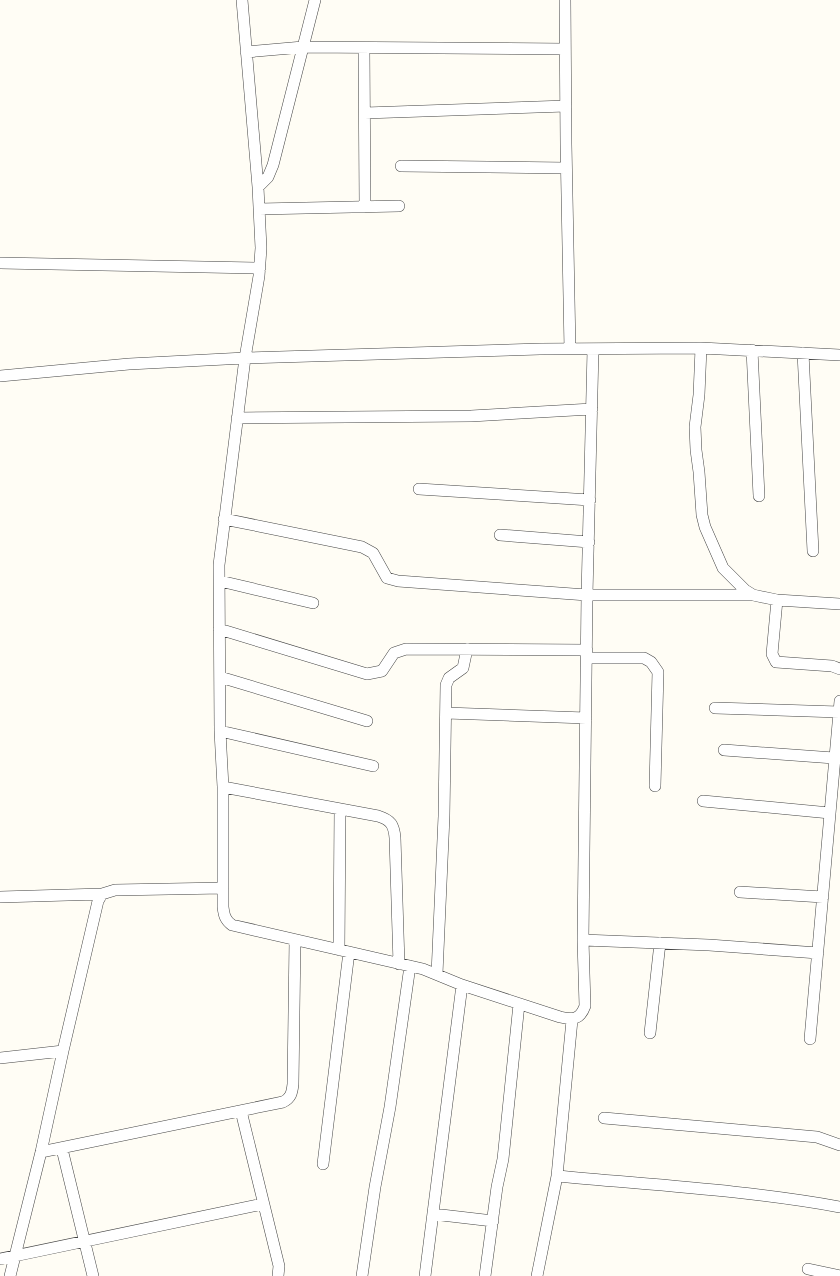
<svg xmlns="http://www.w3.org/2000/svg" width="840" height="1276" font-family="'Crimson Pro',serif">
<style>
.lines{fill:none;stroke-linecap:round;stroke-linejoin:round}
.minor-casing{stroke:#444;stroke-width:12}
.minor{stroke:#fff;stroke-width:11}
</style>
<rect width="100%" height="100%" fill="#fffdf5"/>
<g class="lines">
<defs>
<path id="minor" d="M242,0L258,187L261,248L259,276L245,358L219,565L220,731L223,787V907C224,915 225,920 232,925L423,969L462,985L560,1017C572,1020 580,1020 585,1006L583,940L587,595L593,350
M565,0L566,144L570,349
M364,48L365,207
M246,52L303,47L565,49
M365,113L566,106
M401,166L566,168
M258,187L268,177L273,165L315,0
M259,209L399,206
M0,263L260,268
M701,348L699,395L695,427L696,450L699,472L702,515L705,527L723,568L745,590L753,595L777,600L840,604
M752,350L759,496
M803,353L813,551
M0,376L129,364L245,358L540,349L701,348L840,355
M237,418L471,416L592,409
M419,489L590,500
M224,519L362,547L373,553L387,578L398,581L587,595H753
M500,535L589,542
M220,581L313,603
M777,600L772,654L776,662L832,666L840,669
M219,629L367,674L382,671L394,653L406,649L587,650
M587,658H644L651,662L658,672L655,786
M220,677L367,721
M715,708L839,712
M446,713L586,718
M220,731L373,766
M724,750L834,758
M223,787L378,816C391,820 394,825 395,838L399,964
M703,801L830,813
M740,892L823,897
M0,897L102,894
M583,940L709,945L818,953
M339,950L340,809
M437,974L444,816L446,685L449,678L463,668L467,649
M650,1033L660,943
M810,1039L840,701
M0,1058L63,1051L98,901L102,894L115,890L223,888
M241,1111L279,1266L278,1276
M604,1118L817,1137L840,1145
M62,1149L93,1276
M41,1152L283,1102C291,1098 292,1093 293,1084L295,940
M323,1164L349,952
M557,1176C651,1185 747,1190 840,1207
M433,1214L493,1221
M0,1259L263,1204
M808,1269L840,1276
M10,1276L41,1152L63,1051
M362,1276L375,1187L390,1107L410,966
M425,1276L462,985
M485,1276L497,1187L503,1159L519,1004
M537,1276L557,1176L572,1020"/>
</defs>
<!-- minor casing -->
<use href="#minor" class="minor-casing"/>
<!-- minor -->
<use href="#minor" class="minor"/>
</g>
</svg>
